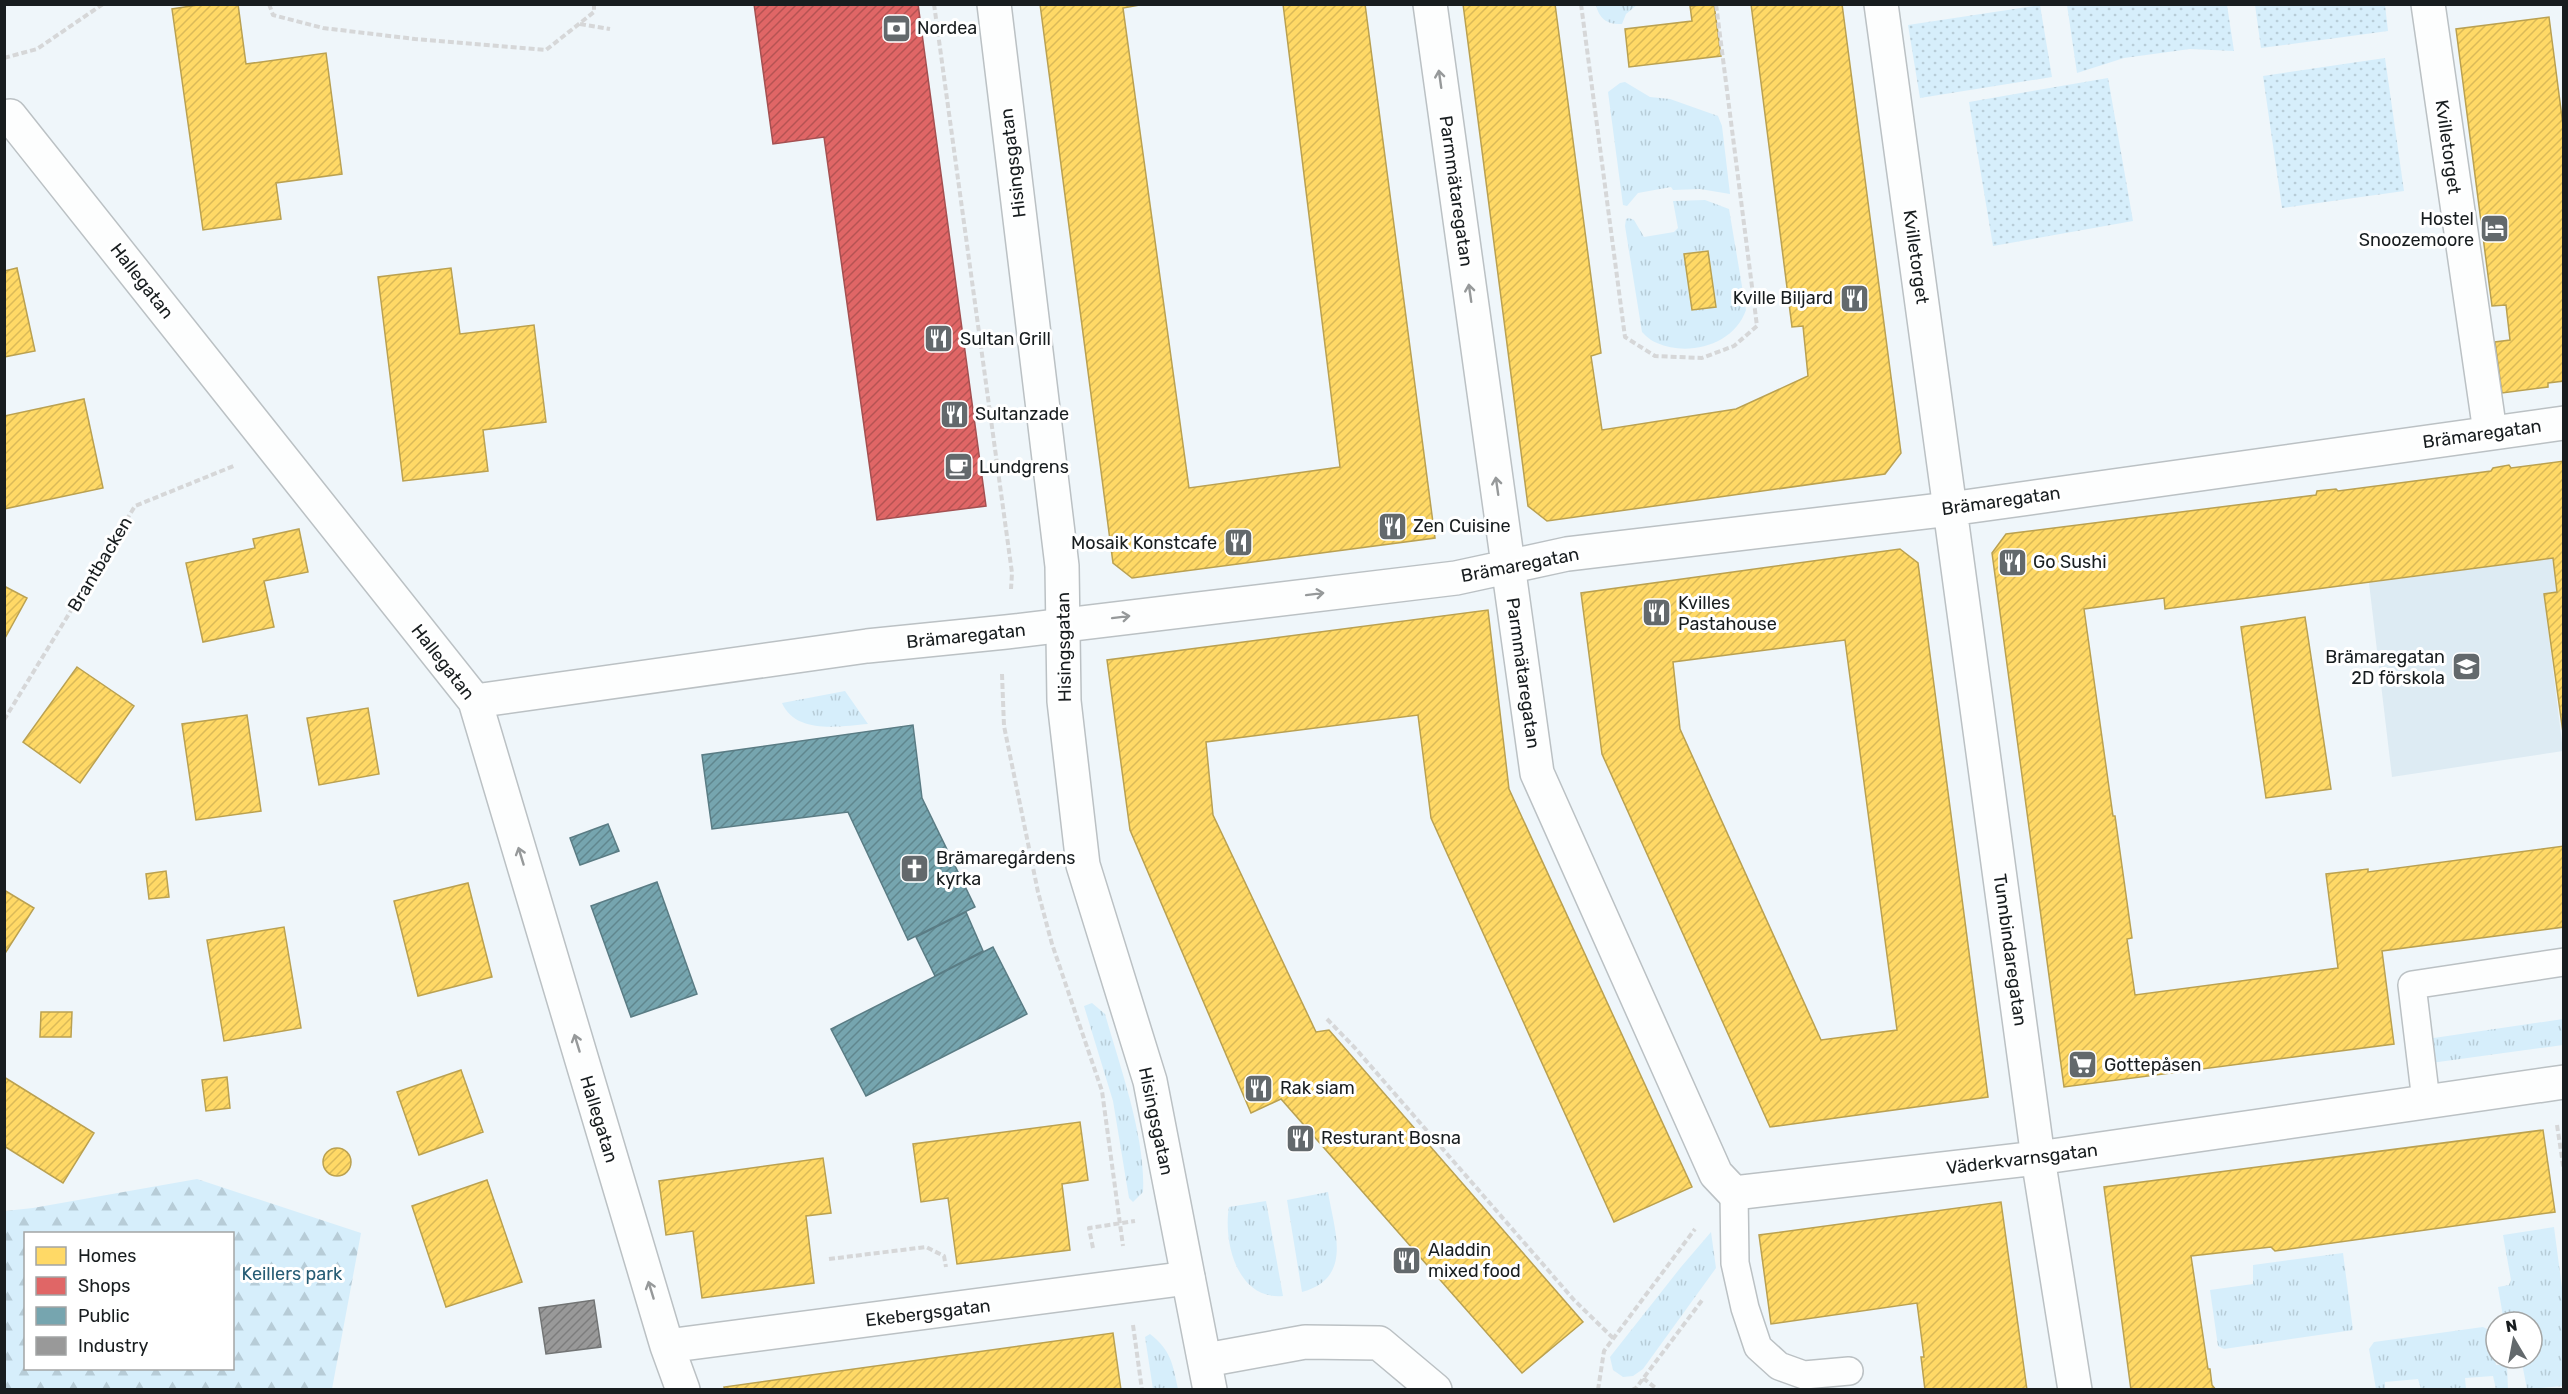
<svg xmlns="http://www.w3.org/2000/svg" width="2568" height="1394" font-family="Rubik,sans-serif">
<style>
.built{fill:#ddebf3}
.grass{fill:url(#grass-tufts)}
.forest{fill:url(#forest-firs);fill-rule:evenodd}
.park{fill:url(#park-dots)}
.homes{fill:url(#homes-hatch);stroke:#baa151;stroke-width:1.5;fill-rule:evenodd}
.shops{fill:url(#shops-hatch);stroke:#a45051;stroke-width:1.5}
.public{fill:url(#public-hatch);stroke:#5a7c84;stroke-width:1.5}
.industry{fill:url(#industry-hatch);stroke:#727474;stroke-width:1.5}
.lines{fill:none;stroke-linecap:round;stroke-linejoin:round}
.service-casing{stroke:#bbc1c4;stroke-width:30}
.pedestrian-casing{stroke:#bbc1c4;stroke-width:36}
.minor-casing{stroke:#bbc1c4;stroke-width:36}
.tertiary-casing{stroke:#bbc1c4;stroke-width:36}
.path{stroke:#d6d7d8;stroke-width:4;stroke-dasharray:6 3;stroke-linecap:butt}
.service{stroke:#fdfefe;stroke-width:27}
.pedestrian{stroke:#fdfefe;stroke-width:33}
.minor{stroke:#fdfefe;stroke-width:33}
.tertiary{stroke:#fdfefe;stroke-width:33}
.oneway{stroke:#96999a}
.labels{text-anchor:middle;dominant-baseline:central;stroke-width:6;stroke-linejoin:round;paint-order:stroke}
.poi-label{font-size:18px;fill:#181d1f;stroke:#fff;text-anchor:start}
.street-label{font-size:18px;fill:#181d1f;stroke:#fff}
.park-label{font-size:18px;fill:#265c74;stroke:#fff}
</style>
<defs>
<pattern id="grass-tufts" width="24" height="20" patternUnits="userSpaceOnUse" patternTransform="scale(1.5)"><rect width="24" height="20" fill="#d6eefb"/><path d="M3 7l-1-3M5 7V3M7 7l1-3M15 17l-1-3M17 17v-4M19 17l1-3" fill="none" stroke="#b7ccd7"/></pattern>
<pattern id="forest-firs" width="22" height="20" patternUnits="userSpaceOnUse" patternTransform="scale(1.5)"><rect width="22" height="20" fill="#d6eefb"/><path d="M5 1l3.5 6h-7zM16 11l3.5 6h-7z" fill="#b7ccd7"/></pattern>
<pattern id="park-dots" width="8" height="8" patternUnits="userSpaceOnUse" patternTransform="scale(1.5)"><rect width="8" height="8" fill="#d6eefb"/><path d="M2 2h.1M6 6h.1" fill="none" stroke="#b7ccd7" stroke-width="1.8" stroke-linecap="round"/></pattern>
<pattern id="homes-hatch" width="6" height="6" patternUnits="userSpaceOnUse" patternTransform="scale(1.5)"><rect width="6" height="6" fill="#ffd966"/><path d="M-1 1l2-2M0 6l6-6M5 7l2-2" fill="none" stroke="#daba58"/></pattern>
<pattern id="shops-hatch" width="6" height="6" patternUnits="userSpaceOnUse" patternTransform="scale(1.5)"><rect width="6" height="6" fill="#e06666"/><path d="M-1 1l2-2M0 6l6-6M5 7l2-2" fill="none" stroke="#b55353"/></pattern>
<pattern id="public-hatch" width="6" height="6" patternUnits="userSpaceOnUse" patternTransform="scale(1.5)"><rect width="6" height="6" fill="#76a5af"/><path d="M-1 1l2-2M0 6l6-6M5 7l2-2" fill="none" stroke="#60868e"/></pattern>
<pattern id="industry-hatch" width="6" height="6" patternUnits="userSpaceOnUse" patternTransform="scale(1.5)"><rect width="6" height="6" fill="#999"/><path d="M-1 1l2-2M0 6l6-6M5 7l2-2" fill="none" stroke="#7c7c7c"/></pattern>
</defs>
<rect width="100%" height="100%" fill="#eff6fa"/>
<!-- built -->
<path class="built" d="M2553,558L2557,592L2544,595L2563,751L2392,777L2369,583Z"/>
<!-- grass -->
<path class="grass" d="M1596,5V4L1637,5L1626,14L1622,24C1608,25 1599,19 1596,5Z
M1625,82L1650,97L1670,99L1718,116L1722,126L1730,194L1700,189L1673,190L1671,187L1638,193L1627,206L1623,205L1608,92L1620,83Z
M1705,200L1729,209L1746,310C1734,345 1688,357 1657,343C1651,341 1646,336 1642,332L1625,226L1626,219L1629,218L1634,220L1644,237L1674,232L1678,228L1673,201Z
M845,691L868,724C841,726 796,735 782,703Z
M1092,1003L1105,1014C1120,1067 1146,1138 1143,1192L1133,1202L1129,1198L1113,1101L1084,1006Z
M2563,1019V1045L2431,1063L2427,1039Z
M1328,1192C1334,1230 1354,1278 1302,1292L1287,1200Z
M1266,1201L1283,1296C1237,1300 1223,1242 1229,1207Z
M2554,1227L2564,1303L2563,1386L2527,1389L2521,1358H2532V1322H2504L2498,1287L2509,1285L2511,1280L2503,1235Z
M1711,1232L1716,1268L1643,1369L1633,1376L1623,1377L1613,1370L1610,1357L1681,1267Z
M2343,1253L2353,1330L2224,1349L2218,1346L2210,1290L2253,1284V1265Z
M2483,1327L2489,1330L2496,1365H2507L2508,1389H2496L2493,1376L2465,1378L2466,1389H2421L2418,1379L2385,1382V1389H2376L2369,1349L2374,1342Z
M1150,1334C1171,1350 1173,1365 1178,1389H1153L1145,1337Z"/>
<!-- forest -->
<path class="forest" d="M197,1179L361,1233L332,1389H5V1211L33,1208ZM26,1234H232V1368H26Z"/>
<!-- park -->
<path class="park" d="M2040,5L2052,77L1920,98L1908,25Z
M2067,5H2227L2234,51L2190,49L2124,58L2077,73Z
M2255,5H2385L2388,31L2261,48Z
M2385,58L2404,191L2282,208L2263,76Z
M2108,78L2133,221L1993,246L1969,102Z"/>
<!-- homes -->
<path class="homes" d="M204,4H238L246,64L326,53L342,174L276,183L281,219L203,230L172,9Z
M1040,4H1145L1123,8L1189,488L1340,467L1283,4H1365L1435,538L1132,578L1113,563Z
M1463,4H1555L1601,353L1591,356L1602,430L1736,409L1808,376L1803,326L1792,327L1751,4H1842L1901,453L1885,474L1547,521L1528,506Z
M1714,4L1721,56L1629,67L1625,29L1692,21L1690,6Z
M2549,17L2564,133V381L2548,383V387L2502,393L2495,342L2510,340L2506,305L2492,306L2456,29Z
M1708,251L1716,307L1692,310L1684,254Z
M17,268L35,351L4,357V271Z
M451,268L460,334L534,325L546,422L483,430L488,471L403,481L378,277Z
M84,399L103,488L4,509V416Z
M2564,461V740L2544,594L2557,592L2553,558L2165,609L2164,598L2084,609L2113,816H2115L2132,938L2127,939L2135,995L2338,968L2326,874L2368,869V872L2564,846V927L2382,951L2394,1044L2064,1087L1992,553L2006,534L2316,495L2317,491L2336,489L2338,491L2491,471L2493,468L2509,465L2511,468Z
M299,529L308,572L264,581L274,627L203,642L186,563L255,548L253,539Z
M1900,549L1918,563L1988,1097L1770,1127L1602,754L1581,593ZM1845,640L1897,1030L1821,1040L1680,729L1673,662Z
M4,586L27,598L4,640Z
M1488,610L1509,789L1692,1187L1614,1222L1431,818L1418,715L1206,742L1213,815L1316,1032L1329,1030L1583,1322L1522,1373L1281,1099L1251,1113L1130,830L1107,660Z
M2305,617L2331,789L2266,798L2241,627Z
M77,667L134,706L80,783L23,742Z
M368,708L379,774L319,785L307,718Z
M247,715L261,811L196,820L182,724Z
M166,871L169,897L149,899L146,874Z
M468,883L492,977L418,996L394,901Z
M4,890L34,908L4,955Z
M284,927L301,1028L224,1041L207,940Z
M41,1012H72L71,1037H40Z
M461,1070L483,1132L419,1155L397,1092Z
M4,1077L94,1133L63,1183L4,1146Z
M227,1077L230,1108L206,1111L202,1080Z
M1080,1122L1088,1180L1062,1184L1070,1250L957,1264L948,1198L921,1202L913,1144Z
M2543,1130L2555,1212L2275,1251L2271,1247L2191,1256L2208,1369H2210L2212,1385L2216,1390H2131L2104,1187Z
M323 1162a14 14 0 1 1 28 0a14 14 0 1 1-28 0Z
M823,1158L831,1213L806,1216L814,1283L702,1298L693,1231L666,1235L659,1181Z
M487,1180L522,1282L446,1307L412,1206Z
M2001,1202L2027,1390H1925L1921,1357H1924L1917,1303L1771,1324L1759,1235Z
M1113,1333L1121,1390H725L724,1387Z"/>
<!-- shops -->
<path class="shops" d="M754,4H918L986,506L877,520L824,137L773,144Z"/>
<!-- public -->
<path class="public" d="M913,725L922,798L975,907L908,940L848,812L712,829L702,755Z
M608,824L619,851L580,865L570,838Z
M657,882L697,994L631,1017L591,906Z
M966,912L983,951L935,976L916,937Z
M993,947L1027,1014L866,1096L831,1029Z"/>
<!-- industry -->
<path class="industry" d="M594,1300L601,1347L546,1354L539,1308Z"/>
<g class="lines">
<defs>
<path id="service" d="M2426,1101L2412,985L2564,962
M1734,1193L1735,1263L1745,1308L1758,1347L1779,1366L1804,1375L1849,1371"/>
<path id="pedestrian" d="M1881,4L1950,509
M2428,4L2490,432"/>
<path id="minor" d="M1430,4L1537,773L1716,1174L1734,1193L2038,1158L2564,1082
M4,117L10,116L475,701L667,1346L683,1390
M1950,509L2038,1158L2075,1390
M475,701L867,646L1006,632L1456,578L1567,554L1950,509L2564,423
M667,1346L1188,1278
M1206,1360L1305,1342L1379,1343L1435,1390"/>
<path id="tertiary" d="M994,4L1062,566L1064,701L1083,865L1150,1081L1210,1390"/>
</defs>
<!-- service casing -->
<use href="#service" class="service-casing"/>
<!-- pedestrian casing -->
<use href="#pedestrian" class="pedestrian-casing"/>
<!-- minor casing -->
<use href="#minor" class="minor-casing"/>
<!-- tertiary casing -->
<use href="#tertiary" class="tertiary-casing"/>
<!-- path -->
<path class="path" d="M269,4L273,15L323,28L415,39L546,50L594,12V4
M934,4L1012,573L1011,589
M1581,4L1625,337L1655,356L1702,358L1734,346L1757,326L1716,4
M580,24L610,29
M4,58L37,49L103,4
M1002,674L1004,726L1038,892L1052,944L1102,1091L1123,1246
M4,720L135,506L236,465
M1327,1019L1355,1048L1574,1300L1614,1339
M2557,1125L2564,1171
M1093,1248L1089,1228L1135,1221
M829,1259L926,1247L944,1256L946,1267
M1133,1325L1142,1390
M1643,1378L1658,1390
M1598,1390L1604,1351L1695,1229
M1632,1390L1636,1388L1703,1299"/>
<!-- service -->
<use href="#service" class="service"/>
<!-- pedestrian -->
<use href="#pedestrian" class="pedestrian"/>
<!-- minor -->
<use href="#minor" class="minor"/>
<!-- tertiary -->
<use href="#tertiary" class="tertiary"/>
</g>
<!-- one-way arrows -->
<defs><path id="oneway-shaft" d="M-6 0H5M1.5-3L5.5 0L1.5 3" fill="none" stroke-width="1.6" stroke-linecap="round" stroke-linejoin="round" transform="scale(1.5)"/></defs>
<g class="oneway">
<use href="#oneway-shaft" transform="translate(1440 79) rotate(-98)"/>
<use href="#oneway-shaft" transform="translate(1470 293) rotate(-98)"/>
<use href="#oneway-shaft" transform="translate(1497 486) rotate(-98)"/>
<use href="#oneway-shaft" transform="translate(1315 594) rotate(-7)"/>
<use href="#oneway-shaft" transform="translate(1121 617) rotate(-7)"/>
<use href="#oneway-shaft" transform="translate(521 856) rotate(-107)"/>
<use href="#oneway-shaft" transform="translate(577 1043) rotate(-107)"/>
<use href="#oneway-shaft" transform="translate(651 1290) rotate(-107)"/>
</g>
<!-- icons -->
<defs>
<symbol id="bank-square" viewBox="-11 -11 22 22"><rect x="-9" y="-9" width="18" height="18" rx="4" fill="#63696c" stroke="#fff"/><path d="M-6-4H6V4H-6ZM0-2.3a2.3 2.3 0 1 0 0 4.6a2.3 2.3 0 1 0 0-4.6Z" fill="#fff"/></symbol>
<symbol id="hotel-square" viewBox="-11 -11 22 22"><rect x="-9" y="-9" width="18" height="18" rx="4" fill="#63696c" stroke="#fff"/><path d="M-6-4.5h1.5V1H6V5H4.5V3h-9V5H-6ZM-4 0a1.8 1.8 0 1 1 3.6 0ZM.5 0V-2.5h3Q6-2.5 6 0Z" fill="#fff"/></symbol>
<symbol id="restaurant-square" viewBox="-11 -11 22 22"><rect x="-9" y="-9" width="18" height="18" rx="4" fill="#63696c" stroke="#fff"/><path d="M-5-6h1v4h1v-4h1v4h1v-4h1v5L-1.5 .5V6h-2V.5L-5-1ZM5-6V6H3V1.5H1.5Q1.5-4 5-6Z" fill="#fff"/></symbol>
<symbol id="cafe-square" viewBox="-11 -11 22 22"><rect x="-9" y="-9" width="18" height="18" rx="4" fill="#63696c" stroke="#fff"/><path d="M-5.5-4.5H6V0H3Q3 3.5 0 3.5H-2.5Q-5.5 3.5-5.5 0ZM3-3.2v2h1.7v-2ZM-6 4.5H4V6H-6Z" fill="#fff"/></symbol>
<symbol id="school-square" viewBox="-11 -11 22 22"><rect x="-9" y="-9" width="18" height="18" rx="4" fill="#63696c" stroke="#fff"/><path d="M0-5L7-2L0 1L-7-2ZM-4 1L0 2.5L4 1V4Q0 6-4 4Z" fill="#fff"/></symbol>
<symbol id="church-square" viewBox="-11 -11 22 22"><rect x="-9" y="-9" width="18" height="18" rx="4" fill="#63696c" stroke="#fff"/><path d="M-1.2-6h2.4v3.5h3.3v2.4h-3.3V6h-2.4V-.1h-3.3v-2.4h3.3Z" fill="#fff"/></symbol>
<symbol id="supermarket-square" viewBox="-11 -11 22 22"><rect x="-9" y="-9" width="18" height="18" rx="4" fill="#63696c" stroke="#fff"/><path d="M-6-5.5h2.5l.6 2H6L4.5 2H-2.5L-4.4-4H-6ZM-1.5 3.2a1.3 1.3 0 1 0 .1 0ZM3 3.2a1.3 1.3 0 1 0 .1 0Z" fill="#fff"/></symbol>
</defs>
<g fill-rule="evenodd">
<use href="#bank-square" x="880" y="12" width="33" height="33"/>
<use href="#hotel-square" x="2478" y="212" width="33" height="33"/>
<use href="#restaurant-square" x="1838" y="282" width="33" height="33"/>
<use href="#restaurant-square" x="922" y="322" width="33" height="33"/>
<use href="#restaurant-square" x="938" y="398" width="33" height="33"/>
<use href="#cafe-square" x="942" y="450" width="33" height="33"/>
<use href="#restaurant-square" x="1376" y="510" width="33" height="33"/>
<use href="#restaurant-square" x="1222" y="526" width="33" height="33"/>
<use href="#restaurant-square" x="1996" y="546" width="33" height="33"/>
<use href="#restaurant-square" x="1640" y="596" width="33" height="33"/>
<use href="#school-square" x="2450" y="650" width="33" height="33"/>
<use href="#church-square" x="898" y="852" width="33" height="33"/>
<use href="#supermarket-square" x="2066" y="1048" width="33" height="33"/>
<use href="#restaurant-square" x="1242" y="1072" width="33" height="33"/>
<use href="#restaurant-square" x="1284" y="1122" width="33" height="33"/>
<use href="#restaurant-square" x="1390" y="1244" width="33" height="33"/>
</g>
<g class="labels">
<!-- poi labels -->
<g class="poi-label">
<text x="917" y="28">Nordea</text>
<text x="2474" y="219" text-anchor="end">Hostel<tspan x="2474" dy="21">Snoozemoore</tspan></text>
<text x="1833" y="298" text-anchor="end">Kville Biljard</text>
<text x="960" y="339">Sultan Grill</text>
<text x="975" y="414">Sultanzade</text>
<text x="979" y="467">Lundgrens</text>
<text x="1413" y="526">Zen Cuisine</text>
<text x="1217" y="543" text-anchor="end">Mosaik Konstcafe</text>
<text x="2033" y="562">Go Sushi</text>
<text x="1678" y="603">Kvilles<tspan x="1678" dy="21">Pastahouse</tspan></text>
<text x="2445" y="657" text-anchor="end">Brämaregatan<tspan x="2445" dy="21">2D förskola</tspan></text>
<text x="936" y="858">Brämaregårdens<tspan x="936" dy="21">kyrka</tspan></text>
<text x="2104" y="1065">Gottepåsen</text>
<text x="1280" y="1088">Rak siam</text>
<text x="1321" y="1138">Resturant Bosna</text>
<text x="1428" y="1250">Aladdin<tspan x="1428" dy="21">mixed food</tspan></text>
</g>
<!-- street labels -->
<g class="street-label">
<text transform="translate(2448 147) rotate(82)">Kvilletorget</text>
<text transform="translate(1013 163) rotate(-97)">Hisingsgatan</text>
<text transform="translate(1456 191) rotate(82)">Parmmätaregatan</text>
<text transform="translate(1916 257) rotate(82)">Kvilletorget</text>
<text transform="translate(142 281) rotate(52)">Hallegatan</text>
<text transform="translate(2482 434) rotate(-8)">Brämaregatan</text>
<text transform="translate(2001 501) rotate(-8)">Brämaregatan</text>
<text transform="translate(100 564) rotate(-59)">Brantbacken</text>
<text transform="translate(1520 565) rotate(-11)">Brämaregatan</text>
<text transform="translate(966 636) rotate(-6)">Brämaregatan</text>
<text transform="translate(1064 647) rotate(-91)">Hisingsgatan</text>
<text transform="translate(443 662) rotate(52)">Hallegatan</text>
<text transform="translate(1523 673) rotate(82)">Parmmätaregatan</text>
<text transform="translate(2010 950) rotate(82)">Tunnbindaregatan</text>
<text transform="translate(599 1119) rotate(73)">Hallegatan</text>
<text transform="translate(1156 1121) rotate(78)">Hisingsgatan</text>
<text transform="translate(2022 1159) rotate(-7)">Väderkvarnsgatan</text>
<text transform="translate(928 1313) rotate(-7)">Ekebergsgatan</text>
</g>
<!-- park labels -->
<g class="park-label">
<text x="292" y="1274">Keillers park</text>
</g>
</g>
<!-- border -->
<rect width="2568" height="1394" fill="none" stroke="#181d1f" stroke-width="12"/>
<!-- legend -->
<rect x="24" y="1232" width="210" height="138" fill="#ffffff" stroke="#a3a5a5" stroke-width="1.5"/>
<rect x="36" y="1247" width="30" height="18" fill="#ffd966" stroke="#a3a5a5" stroke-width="1.5"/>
<text x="78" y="1262" font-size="18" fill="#181d1f">Homes</text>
<rect x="36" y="1277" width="30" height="18" fill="#e06666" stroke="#a3a5a5" stroke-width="1.5"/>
<text x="78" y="1292" font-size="18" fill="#181d1f">Shops</text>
<rect x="36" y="1307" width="30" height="18" fill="#76a5af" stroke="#a3a5a5" stroke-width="1.5"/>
<text x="78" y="1322" font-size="18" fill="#181d1f">Public</text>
<rect x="36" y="1337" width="30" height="18" fill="#999999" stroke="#a3a5a5" stroke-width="1.5"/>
<text x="78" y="1352" font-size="18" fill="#181d1f">Industry</text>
<!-- north arrow -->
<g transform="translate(2514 1340) rotate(350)"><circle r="28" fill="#ffffff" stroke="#a3a5a5" stroke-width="1.5"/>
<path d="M0-4.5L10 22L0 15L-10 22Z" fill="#63696c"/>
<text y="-9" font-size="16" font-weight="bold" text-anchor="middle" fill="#181d1f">N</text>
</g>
</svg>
